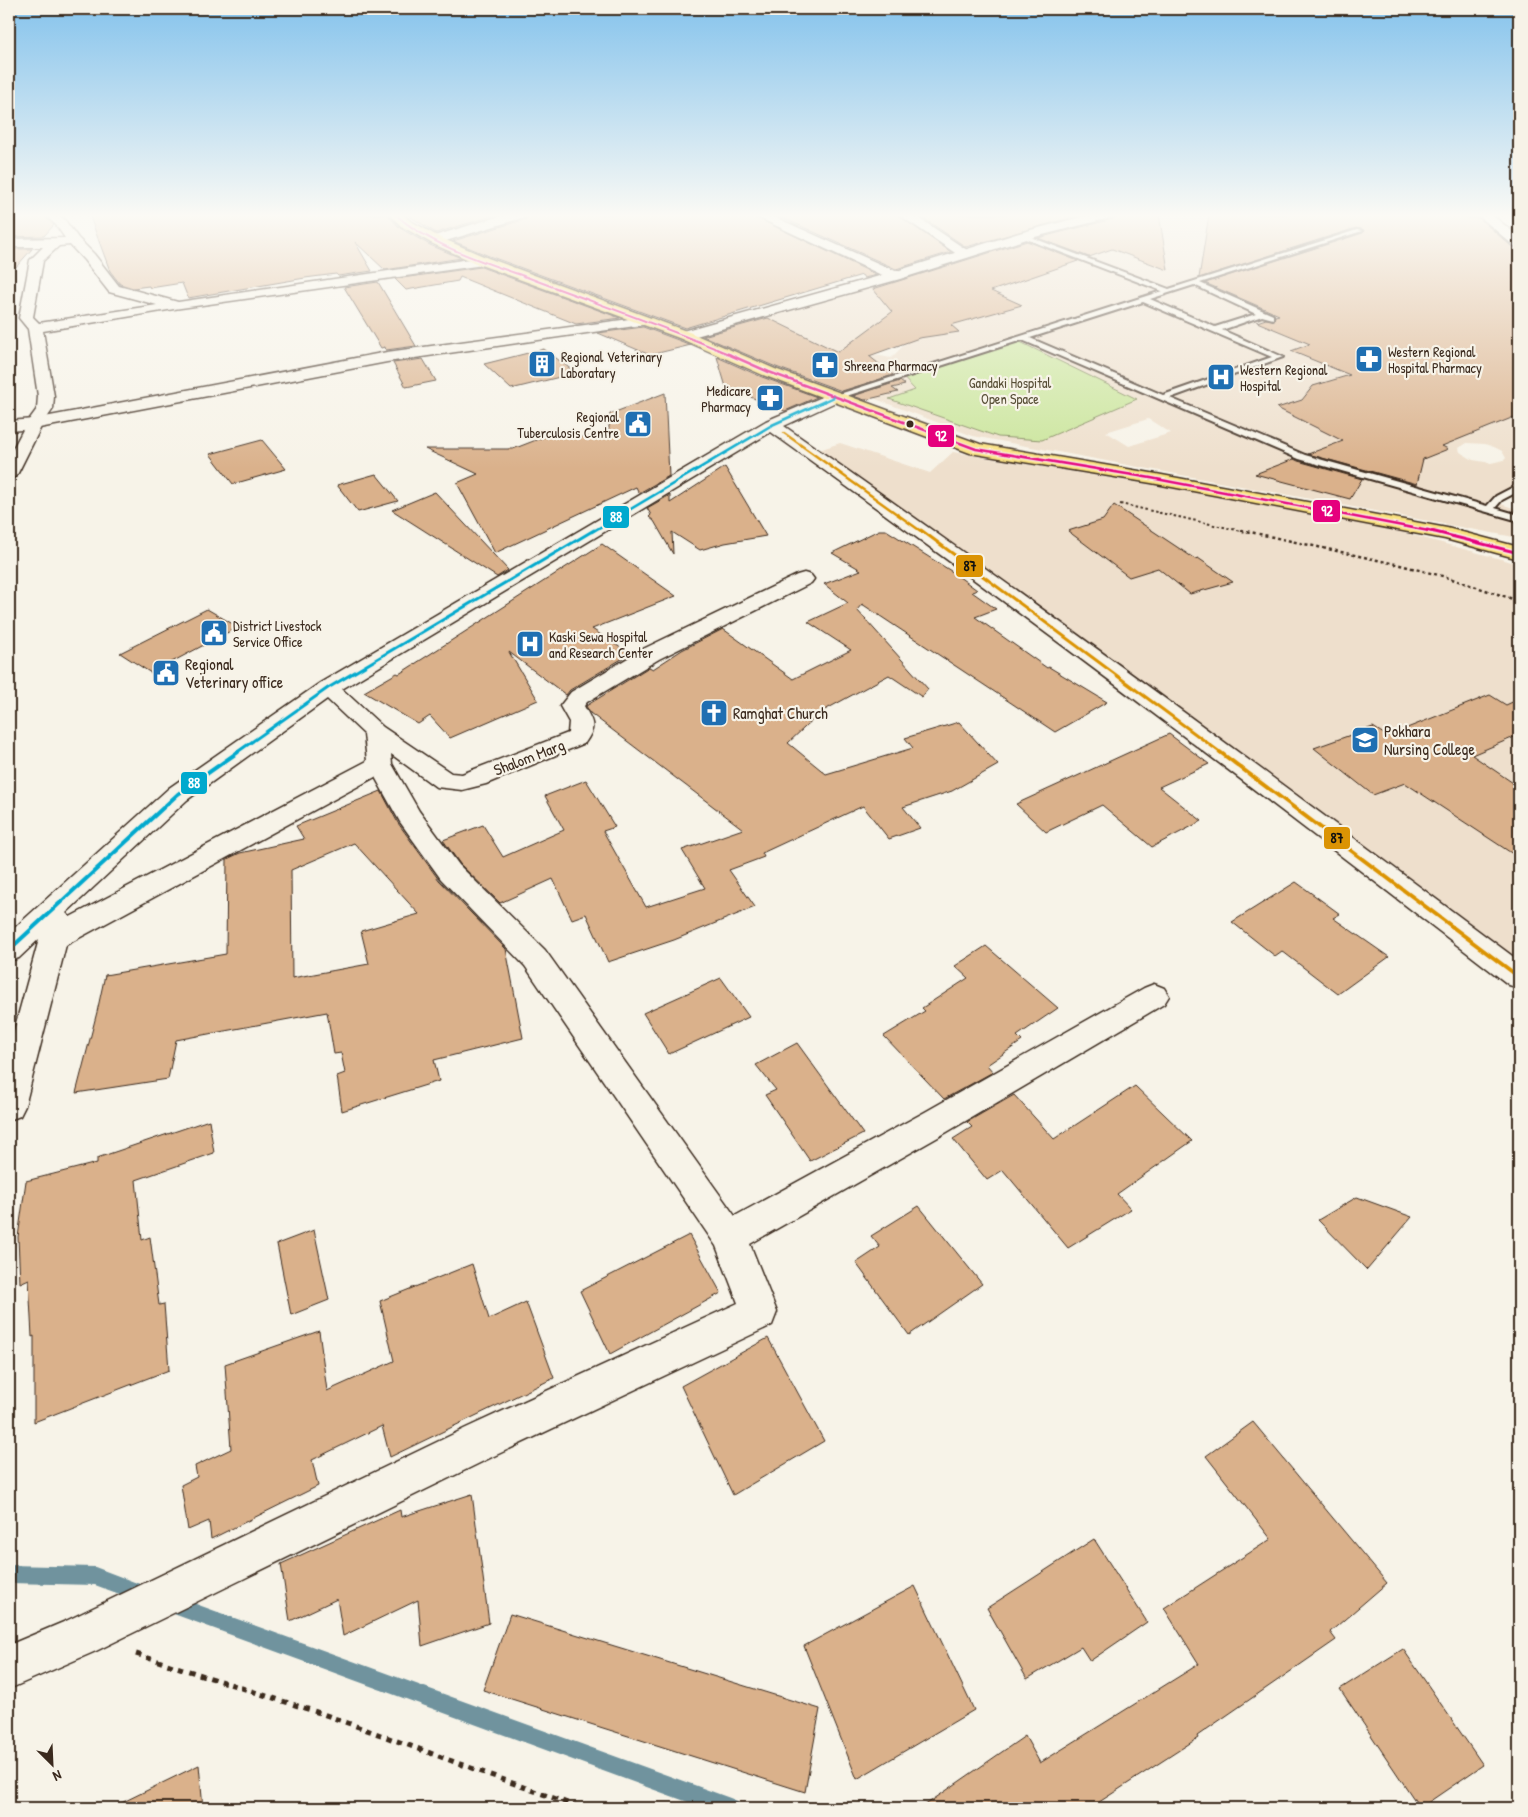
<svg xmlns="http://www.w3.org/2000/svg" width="1528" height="1817" font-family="'Patrick Hand',sans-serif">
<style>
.built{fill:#eedfcc;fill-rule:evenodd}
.green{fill:#cae59b;stroke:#82885c}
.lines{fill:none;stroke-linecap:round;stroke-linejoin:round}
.stream{fill:#6f939e;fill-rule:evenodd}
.building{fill:#dab18b;stroke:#3b2a1e;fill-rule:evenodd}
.service-casing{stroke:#3b2a1e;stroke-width:4}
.minor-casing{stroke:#3b2a1e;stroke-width:3}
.secondary-casing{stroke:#3b2a1e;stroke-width:3}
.primary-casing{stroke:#3b2a1e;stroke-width:3}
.path-far2{stroke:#3b2a1e;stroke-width:2;stroke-dasharray:2.5 2.5;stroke-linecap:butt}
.path-far1{stroke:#3b2a1e;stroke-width:2.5;stroke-dasharray:3 3;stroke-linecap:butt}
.path{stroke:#3b2a1e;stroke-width:5;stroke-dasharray:5.5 5.5;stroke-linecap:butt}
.service{fill:#f7f3e8;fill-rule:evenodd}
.minor{fill:#f7f3e8;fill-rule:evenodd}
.secondary{fill:#f7f3e8;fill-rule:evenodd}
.primary{fill:#fae180;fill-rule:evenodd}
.bus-1-far2-casing{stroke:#f7f3e8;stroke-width:4}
.bus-1-far1-casing{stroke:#f7f3e8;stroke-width:5}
.bus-1-casing{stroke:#f7f3e8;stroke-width:6}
.bus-2-far2-casing{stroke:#f7f3e8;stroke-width:5}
.bus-2-far1-casing{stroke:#f7f3e8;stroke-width:6}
.bus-2-casing{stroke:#f7f3e8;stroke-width:8}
.bus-3-far2-casing{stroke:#f7f3e8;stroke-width:5}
.bus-3-far1-casing{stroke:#f7f3e8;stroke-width:6}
.bus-3-casing{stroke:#f7f3e8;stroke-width:8}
.bus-1-far2{stroke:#e5007d;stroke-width:2}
.bus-1-far1{stroke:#e5007d;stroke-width:2.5}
.bus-1{stroke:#e5007d;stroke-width:3}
.bus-2-far2{stroke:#db9304;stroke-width:2.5}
.bus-2-far1{stroke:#db9304;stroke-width:3}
.bus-2{stroke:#db9304;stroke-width:4}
.bus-3-far2{stroke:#00a9ce;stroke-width:2.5}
.bus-3-far1{stroke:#00a9ce;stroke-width:3}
.bus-3{stroke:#00a9ce;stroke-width:4}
.bus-dot{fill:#3b2a1e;stroke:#f7f3e8;stroke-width:2}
.labels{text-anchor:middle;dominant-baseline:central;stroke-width:4.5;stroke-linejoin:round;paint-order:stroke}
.far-poi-label{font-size:14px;fill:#3b2a1e;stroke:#f7f3e8;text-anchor:start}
.far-park-label{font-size:14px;fill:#584f37;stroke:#f7f3e8}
.poi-label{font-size:16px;fill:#3b2a1e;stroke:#f7f3e8;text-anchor:start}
.street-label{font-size:16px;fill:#3b2a1e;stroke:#f7f3e8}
.line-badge{stroke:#f7f3e8;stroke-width:2}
.badge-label{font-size:14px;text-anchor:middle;font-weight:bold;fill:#fff}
.pale-badge-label{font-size:14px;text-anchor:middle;font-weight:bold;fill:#111}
</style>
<rect width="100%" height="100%" fill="#f7f3e8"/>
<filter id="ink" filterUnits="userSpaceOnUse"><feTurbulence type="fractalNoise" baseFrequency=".02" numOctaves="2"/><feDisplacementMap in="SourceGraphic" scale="10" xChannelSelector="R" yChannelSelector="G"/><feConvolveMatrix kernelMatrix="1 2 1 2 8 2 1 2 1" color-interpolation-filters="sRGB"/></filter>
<g filter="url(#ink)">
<!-- built -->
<path class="built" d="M1130,214H1481L1503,229L1519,248V295L1472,279L1467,317L1519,299V323L1499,330L1475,350L1519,367V373L1510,370L1507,390L1519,386V408L1481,393L1456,403L1501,422L1519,415V500L1506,497L1501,504L1519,510V538L973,436L707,335L1031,239ZM1372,227L1453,264L1361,230ZM1265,275L1282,282L1234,297L1217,289ZM966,279L1021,305V306L1005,310L950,284ZM1285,313L1330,352L1258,322ZM941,316L958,332L919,338L907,342L891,358L843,349L867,331L878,333ZM1309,344L1331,353L1380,375L1352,370L1344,373L1291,351ZM899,373L1137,399L1042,440L998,437L890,399L915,390ZM898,379L904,385L871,393L863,388ZM1402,418L1424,429L1337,463L1315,452ZM1148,419L1171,433L1129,446L1106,432ZM1467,443L1485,444L1494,447L1502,451L1506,458L1504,460L1491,463L1473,460L1460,452L1459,448Z
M840,443L930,473L953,452L1237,499L1405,533L1519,564V967L819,450Z"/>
<!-- green -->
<path class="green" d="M1014,339L1137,399L1042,440L998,437L889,399L915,390L899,373Z"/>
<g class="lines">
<!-- stream -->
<path class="stream" d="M9,1565L95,1567L150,1588L153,1594L150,1600L144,1603L95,1585L9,1583Z
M171,1595L730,1798L737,1801L740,1808H704L171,1613L165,1610L162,1604L165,1598Z"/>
</g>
<!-- building -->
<path class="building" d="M9,214H42L54,225L44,236L9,237Z
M89,214H387L400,228L430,245L461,258L385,270L355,242L372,271L338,276L336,274L305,278L188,298L182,283L150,288L149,286L133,288L120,284L110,271Z
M406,214H499L436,233Z
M529,214H749L877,275L864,278L862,275L685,328L489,256L453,241L526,219Z
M774,214H896L951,252L896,269Z
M917,214H1084L966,247Z
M1117,214H1159L1168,270L1112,249L1089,257L1038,238L1113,219Z
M1209,214H1466L1467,218H1479L1519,253V257L1516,258L1519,261V415L1442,446L1448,449L1423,459L1417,484L1308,454L1343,441L1277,408L1302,400L1313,386L1350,375L1291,351L1310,344L1257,322L1266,319L1274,320L1275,316L1279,315L1205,283L1363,233L1364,230L1356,228L1199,278Z
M1027,241L1078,261L991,291L1022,305L951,325L959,332L919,338L869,356L893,375L842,391L776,367L703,336L768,318L838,352L892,312L873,289Z
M9,249H32L9,275Z
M481,267L620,318L576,324L460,277L458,281L406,290L395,279Z
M378,282L416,346L386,350L385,347L381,348L344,287Z
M643,327L678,340L691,345L650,355L598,333Z
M544,349L576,373L511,389L484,364Z
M717,357L762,377L817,397L785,411L726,387Z
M423,359L436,381L406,387L393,363Z
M900,381L905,385L892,388L898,392L865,400L853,396Z
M665,393L669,476L639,493L636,487L495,553L457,483L478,474L425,449H513L549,435L608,438L610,414Z
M262,440L286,469L233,484L210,454Z
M1294,459L1298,461L1362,479L1350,499L1255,474Z
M725,467L766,536L725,543L700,550L672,532L673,554L654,521L649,517L651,515L647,508L670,495V503Z
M376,474L398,501L358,512L337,485Z
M435,492L508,570L497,577L392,510Z
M1114,505L1195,559L1198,558L1233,582L1190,594L1158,568L1129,577L1068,531L1103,520Z
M879,530H886L951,571L977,590L972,592L996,609L975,617L1047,668L1049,667L1107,702L1055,732L862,604L857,610L928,689L922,697L889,675L821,712L788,743L826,774L913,748L905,738L959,722L998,765L952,791L903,807L920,828L889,839L863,806L762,853L764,857L729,870L755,907L674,940L608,962L586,914L572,919L553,879L500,903L460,864L443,840L483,825L503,857L564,830L545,796L586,780L615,827L603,831L646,907L705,888L682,850L743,829L590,713L586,706L649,667L653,669L682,650L723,629L793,679L851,650L808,622L848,603L824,584L861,570L832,553Z
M602,544L676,596L592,629L630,654L570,690L566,695L509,652L538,700L450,738L430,716L418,724L364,692L397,673L399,674Z
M207,609L238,627L151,673L120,653Z
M1490,695L1506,705L1519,699V735L1472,755L1519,787V858L1405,783L1373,795L1314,748L1373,727L1387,736Z
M1169,734L1209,764L1159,787L1202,821L1152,847L1102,805L1046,832L1016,804Z
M381,791L398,823L439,880L506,949L523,1038L434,1060L439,1081L342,1111L337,1076L345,1073L341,1053L334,1054L327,1012L176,1040L168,1079L76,1093L97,1012L105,975L226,954L227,859L240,853L304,839L296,826ZM354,843L419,914L361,931L369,964L292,978L291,870Z
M1296,882L1340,914L1333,918L1389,957L1338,994L1282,951L1275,956L1232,922Z
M986,946L1058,1008L1017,1036L1022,1041L987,1065L993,1072L944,1099L884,1036L925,1011L922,1008L968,978L955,966Z
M721,978L749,1017L669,1054L643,1013Z
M797,1043L863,1134L810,1161L765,1095L776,1090L756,1065Z
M1135,1086L1192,1141L1117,1194L1131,1209L1068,1248L1003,1170L987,1180L953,1139L972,1127L967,1122L1014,1095L1054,1139Z
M209,1120L214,1153L136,1180L142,1240L150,1237L159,1305L164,1304L169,1370L34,1422V1336L32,1337L29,1279L20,1283L18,1237L26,1181L97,1163V1158Z
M1357,1197L1412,1217L1367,1270L1318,1220Z
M919,1206L982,1284L909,1335L856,1263L880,1247L871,1236Z
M314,1230L329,1300L291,1315L277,1244Z
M689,1235L721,1293L610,1354L580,1291Z
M472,1264L489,1319L526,1302L554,1378L390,1457L382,1426L312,1460L318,1486L211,1539L209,1521L188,1530L181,1485L197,1477L195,1466L231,1449L225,1364L319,1331L327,1391L394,1361L380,1301Z
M768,1338L824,1441L733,1495L681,1386Z
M1253,1422L1387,1583L1330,1632L1336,1640L1197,1736L1198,1738L1090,1808H921L1025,1736L1040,1763L1199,1664L1164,1608L1271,1539L1206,1456Z
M472,1494L489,1623L422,1646L418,1600L343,1636L337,1599L290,1621L281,1564L400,1510L401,1517Z
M1094,1539L1147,1622L1090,1661L1081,1647L1027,1679L987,1608Z
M915,1586L974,1710L857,1779L804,1646Z
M510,1614L820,1709L805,1792L483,1690Z
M1403,1649L1483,1765L1420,1808L1340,1689Z
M199,1765L203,1808H111Z"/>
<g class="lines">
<defs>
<path id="service" d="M1357,230L1362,231L1200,283L1273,315V319L1262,316L1222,330L1283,357L1170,398L1305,455L1487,506L1496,496L1519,484V491L1502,500L1495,508L1519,515V521L1299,459L1022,340L837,399L830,397L1162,291L1021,237V235H1025L1169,289ZM1194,285L1256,314L1215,327L1150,299ZM1143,302L1272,357L1163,395L1030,338Z"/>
<path id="minor" d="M44,214H58L64,219L78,238L94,254L119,286L178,302L483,257L490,261L483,265L174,309L43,331L54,396L53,409L42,425L18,473L15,477L9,478V456L26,424L37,409L38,396L28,329L19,318L30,260L43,247H9V239L65,238L56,225ZM70,245L84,260L109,292L157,305L39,323L33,317L43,261L59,246Z
M507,214H527L525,217L439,243H431L429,240L431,237Z
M751,214H768L900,273L902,276L895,280L890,279Z
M898,214H913L973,254L966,258L961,257Z
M1477,214H1491L1519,237V247L1514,246Z
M834,392L840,394L842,397L840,400L784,426C1033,599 1277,780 1519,961V988L1509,985C1266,797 1021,611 771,432L342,689L383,727L451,773L462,774L568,733L569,722L560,706L571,692L643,649L797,575L804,573L811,575L814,579L811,583L659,659L587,702L584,706C593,723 597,726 585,743L486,784L462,790L436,787L391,754L392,764L419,811L459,865L545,950L735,1216L925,1112L1144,988L1154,984L1164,988L1169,996L1164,1004L947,1132L750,1244L777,1312L772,1325L494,1456L96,1651L9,1689V1645L66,1621L466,1428L738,1303L716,1246L525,966L441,879L400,822L375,777L66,945L25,1106L20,1116L9,1120V1049L39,939L19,958L9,961V933L169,788L320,683L766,421ZM327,699L364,734L367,761L70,917L66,913L187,800Z"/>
<path id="secondary" d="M1093,214H1115L1113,217L1027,239L900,279L689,338H679L677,335L679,332L890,273L1019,233Z
M644,317L649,318L651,321L649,324L387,362L34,429L9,431V421L34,419L387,352Z"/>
<path id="primary" d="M389,214H403L409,220L439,237L488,258L689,332L775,369L980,444L1151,473L1447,528L1519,547V559L1445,539L1151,483L970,453L763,375L679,338L478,264L431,243L401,226Z"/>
</defs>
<!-- service casing -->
<use href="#service" class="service-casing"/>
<!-- minor casing -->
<use href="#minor" class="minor-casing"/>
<!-- secondary casing -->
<use href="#secondary" class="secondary-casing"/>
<!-- primary casing -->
<use href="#primary" class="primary-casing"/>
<!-- path-far2 -->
<path class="path-far2" d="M1120,504L1246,532"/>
<!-- path-far1 -->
<path class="path-far1" d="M1241,530L1400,565L1446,577L1519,601"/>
<!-- path -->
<path class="path" d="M136,1654L323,1714L581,1808"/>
<!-- service -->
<use href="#service" class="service"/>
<!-- minor -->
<use href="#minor" class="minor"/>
<!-- secondary -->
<use href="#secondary" class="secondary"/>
<!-- primary -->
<use href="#primary" class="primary"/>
<defs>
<path id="bus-1-far2" d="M395,214C430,246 487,263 532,279C598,304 666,327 731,355"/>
<path id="bus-1-far1" d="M728,354L769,372L976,449L1151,478L1434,532"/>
<path id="bus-1" d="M1427,530L1519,553"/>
<path id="bus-2-far2" d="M784,433L922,532"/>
<path id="bus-2-far1" d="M921,530L1221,753"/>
<path id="bus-2" d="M1220,752L1519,977"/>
<path id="bus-3-far2" d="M592,532L772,425L834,397"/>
<path id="bus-3-far1" d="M236,753L328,688L594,530"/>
<path id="bus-3" d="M9,950L178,794L238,752"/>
</defs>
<!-- bus-1-far2 casing -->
<use href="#bus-1-far2" class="bus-1-far2-casing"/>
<!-- bus-1-far1 casing -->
<use href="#bus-1-far1" class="bus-1-far1-casing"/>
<!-- bus-1 casing -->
<use href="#bus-1" class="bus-1-casing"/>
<!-- bus-2-far2 casing -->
<use href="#bus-2-far2" class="bus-2-far2-casing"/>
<!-- bus-2-far1 casing -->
<use href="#bus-2-far1" class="bus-2-far1-casing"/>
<!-- bus-2 casing -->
<use href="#bus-2" class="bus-2-casing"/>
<!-- bus-3-far2 casing -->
<use href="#bus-3-far2" class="bus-3-far2-casing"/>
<!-- bus-3-far1 casing -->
<use href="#bus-3-far1" class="bus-3-far1-casing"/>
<!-- bus-3 casing -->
<use href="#bus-3" class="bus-3-casing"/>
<!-- bus-1-far2 -->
<use href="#bus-1-far2" class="bus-1-far2"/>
<!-- bus-1-far1 -->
<use href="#bus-1-far1" class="bus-1-far1"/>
<!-- bus-1 -->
<use href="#bus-1" class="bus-1"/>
<!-- bus-2-far2 -->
<use href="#bus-2-far2" class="bus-2-far2"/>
<!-- bus-2-far1 -->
<use href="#bus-2-far1" class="bus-2-far1"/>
<!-- bus-2 -->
<use href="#bus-2" class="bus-2"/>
<!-- bus-3-far2 -->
<use href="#bus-3-far2" class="bus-3-far2"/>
<!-- bus-3-far1 -->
<use href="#bus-3-far1" class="bus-3-far1"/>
<!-- bus-3 -->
<use href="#bus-3" class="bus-3"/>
</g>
</g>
<!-- sky -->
<linearGradient id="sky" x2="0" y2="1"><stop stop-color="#85c3ec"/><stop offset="0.46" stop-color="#fbfaf5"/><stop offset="1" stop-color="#fbfaf5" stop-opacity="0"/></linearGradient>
<rect width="1528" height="469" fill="url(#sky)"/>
<!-- icons -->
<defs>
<symbol id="pharmacy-square" viewBox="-11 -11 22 22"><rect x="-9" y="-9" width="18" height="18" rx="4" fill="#1f6fb2" stroke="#f7f3e8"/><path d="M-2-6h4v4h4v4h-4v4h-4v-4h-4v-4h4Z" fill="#fff"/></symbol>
<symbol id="building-square" viewBox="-11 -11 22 22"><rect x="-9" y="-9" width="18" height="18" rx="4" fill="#1f6fb2" stroke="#f7f3e8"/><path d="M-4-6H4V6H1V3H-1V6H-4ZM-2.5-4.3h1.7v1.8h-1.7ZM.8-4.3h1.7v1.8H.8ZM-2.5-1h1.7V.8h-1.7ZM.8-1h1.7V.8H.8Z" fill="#fff"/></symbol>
<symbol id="hospital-square" viewBox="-11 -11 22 22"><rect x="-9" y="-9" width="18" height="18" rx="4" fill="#1f6fb2" stroke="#f7f3e8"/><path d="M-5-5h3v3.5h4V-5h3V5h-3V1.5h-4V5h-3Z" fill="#fff"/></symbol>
<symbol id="civic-square" viewBox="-11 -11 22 22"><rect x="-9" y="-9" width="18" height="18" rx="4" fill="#1f6fb2" stroke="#f7f3e8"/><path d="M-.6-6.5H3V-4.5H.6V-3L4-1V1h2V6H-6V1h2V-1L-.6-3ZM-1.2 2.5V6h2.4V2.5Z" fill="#fff"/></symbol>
<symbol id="church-square" viewBox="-11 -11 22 22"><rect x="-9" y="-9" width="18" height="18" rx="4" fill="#1f6fb2" stroke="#f7f3e8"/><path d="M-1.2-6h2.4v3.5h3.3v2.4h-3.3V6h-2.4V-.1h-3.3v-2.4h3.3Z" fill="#fff"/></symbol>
<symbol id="university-square" viewBox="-11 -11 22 22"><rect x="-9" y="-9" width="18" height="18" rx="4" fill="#1f6fb2" stroke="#f7f3e8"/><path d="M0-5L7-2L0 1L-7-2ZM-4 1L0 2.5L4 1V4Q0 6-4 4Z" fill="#fff"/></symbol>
</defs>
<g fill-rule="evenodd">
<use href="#pharmacy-square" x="1353" y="343" width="32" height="32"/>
<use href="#building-square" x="526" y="348" width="32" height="32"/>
<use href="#pharmacy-square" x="809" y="349" width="32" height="32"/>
<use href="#hospital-square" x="1205" y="361" width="32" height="32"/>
<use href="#pharmacy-square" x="754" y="382" width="32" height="32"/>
<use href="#civic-square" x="622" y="408" width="32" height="32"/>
<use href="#civic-square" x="198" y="617" width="32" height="32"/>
<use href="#hospital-square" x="514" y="628" width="32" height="32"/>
<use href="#civic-square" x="150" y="657" width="32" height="32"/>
<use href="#church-square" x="698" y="697" width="32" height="32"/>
<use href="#university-square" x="1349" y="724" width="32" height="32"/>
</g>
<!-- markers -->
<circle class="bus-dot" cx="910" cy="424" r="4.5"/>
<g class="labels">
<!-- far-poi labels -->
<g class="far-poi-label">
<text x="1388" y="351">Western Regional<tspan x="1388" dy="16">Hospital Pharmacy</tspan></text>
<text x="561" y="356">Regional Veterinary<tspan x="561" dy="16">Laboratary</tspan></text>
<text x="844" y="365">Shreena Pharmacy</text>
<text x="1240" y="369">Western Regional<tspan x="1240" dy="16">Hospital</tspan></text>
<text x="751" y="390" text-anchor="end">Medicare<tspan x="751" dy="16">Pharmacy</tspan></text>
<text x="619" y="416" text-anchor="end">Regional<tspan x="619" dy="16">Tuberculosis Centre</tspan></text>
<text x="233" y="625">District Livestock<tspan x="233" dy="16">Service Office</tspan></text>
<text x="549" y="636">Kaski Sewa Hospital<tspan x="549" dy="16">and Research Center</tspan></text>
</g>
<!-- far-park labels -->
<g class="far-park-label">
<text x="1010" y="382">Gandaki Hospital<tspan x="1010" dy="16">Open Space</tspan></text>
</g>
<!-- poi labels -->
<g class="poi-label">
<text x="185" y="664">Regional<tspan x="185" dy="18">Veterinary office</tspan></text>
<text x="733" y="713">Ramghat Church</text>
<text x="1384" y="731">Pokhara<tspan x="1384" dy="18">Nursing College</tspan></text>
</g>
<!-- street labels -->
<g class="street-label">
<text transform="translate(529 757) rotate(-21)">Shalom Marg</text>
</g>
</g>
<g class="line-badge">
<rect x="927" y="424" width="28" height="24" rx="5" fill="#e5007d"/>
<rect x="1312" y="499" width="29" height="24" rx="5" fill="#e5007d"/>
<rect x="602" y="505" width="28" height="24" rx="5" fill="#00a9ce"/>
<rect x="955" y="554" width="29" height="24" rx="5" fill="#db9304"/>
<rect x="180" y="771" width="28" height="24" rx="5" fill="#00a9ce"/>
<rect x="1323" y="826" width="28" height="24" rx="5" fill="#db9304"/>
</g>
<g class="badge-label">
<text x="941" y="441">92</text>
<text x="1327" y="516">92</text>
<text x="616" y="522">88</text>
<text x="194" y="788">88</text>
</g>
<g class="pale-badge-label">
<text x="970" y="571">87</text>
<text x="1337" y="843">87</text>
</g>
<!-- margin -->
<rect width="1528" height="1817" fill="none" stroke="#f7f3e8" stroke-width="30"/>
<rect x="15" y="15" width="1498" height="1787" fill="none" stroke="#3b2a1e" stroke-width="2" filter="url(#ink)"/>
<!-- north arrow -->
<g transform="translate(52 1764) rotate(156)" stroke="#f7f3e8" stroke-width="4" paint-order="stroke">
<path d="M0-4L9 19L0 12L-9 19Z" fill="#3b2a1e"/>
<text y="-8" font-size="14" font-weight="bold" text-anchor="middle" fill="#3b2a1e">N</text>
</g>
</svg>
